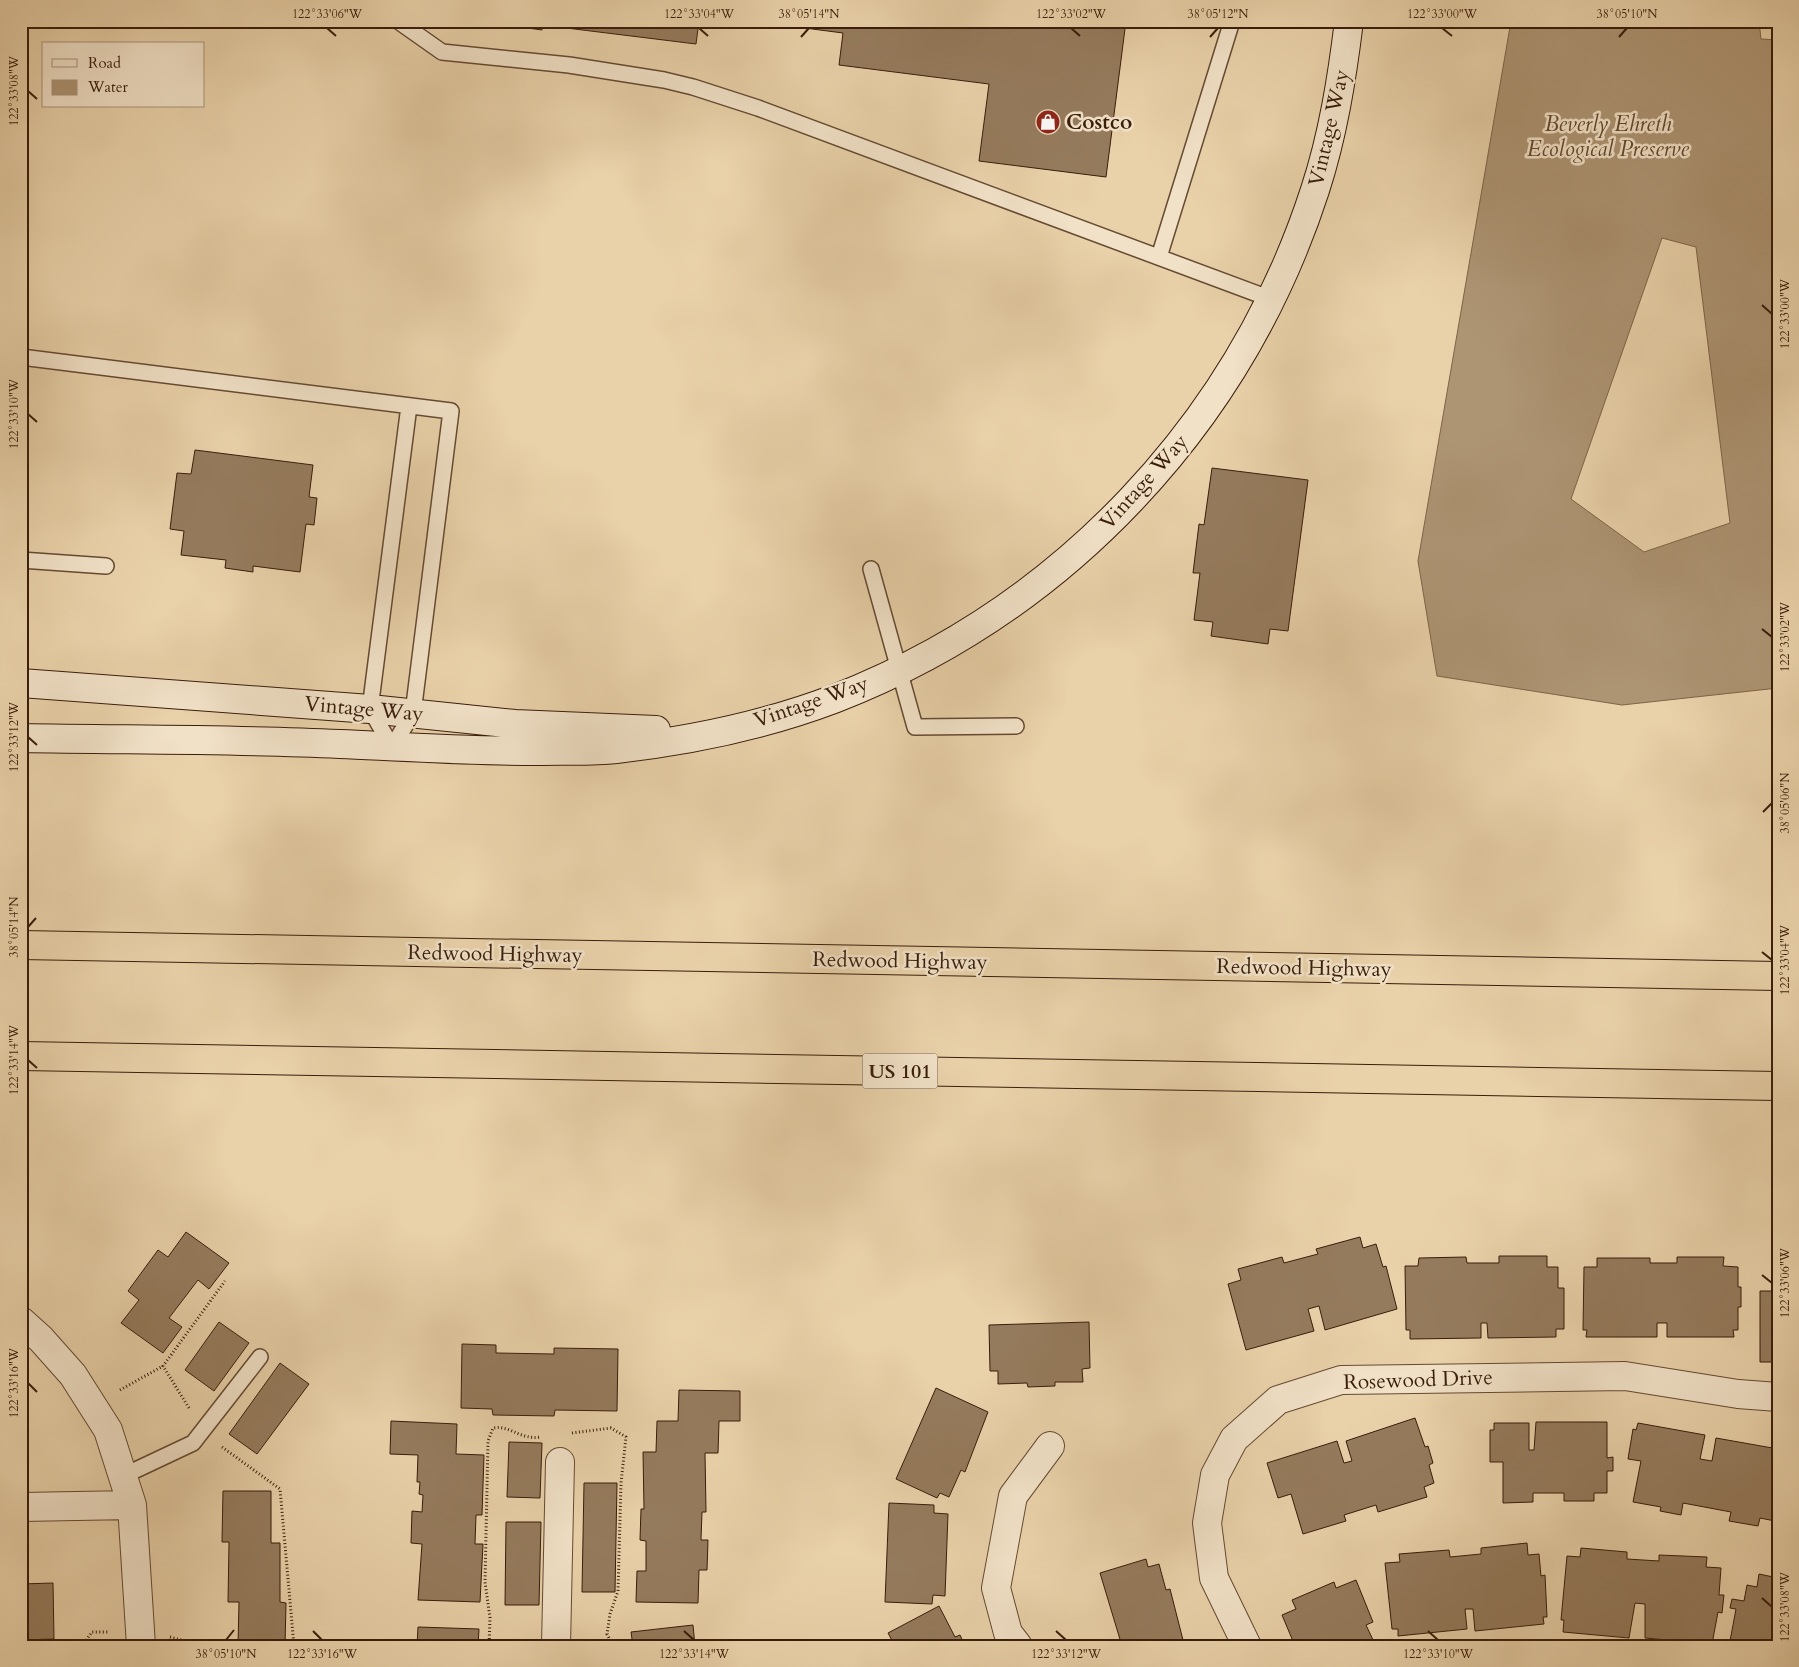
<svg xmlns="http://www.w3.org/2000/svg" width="1799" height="1667" font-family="Cardo,serif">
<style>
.water{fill:#ad9473;stroke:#7f6449;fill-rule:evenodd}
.building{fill:#957b5d;stroke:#391d0b}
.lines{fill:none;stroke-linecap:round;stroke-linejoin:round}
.lane-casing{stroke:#654a32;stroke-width:18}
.street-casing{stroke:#654a32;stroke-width:30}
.secondary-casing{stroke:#391d0b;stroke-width:30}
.highway-casing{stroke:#391d0b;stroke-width:30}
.path{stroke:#391d0b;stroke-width:3;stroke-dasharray:1 2.5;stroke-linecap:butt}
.lane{stroke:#f1e1c7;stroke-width:15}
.street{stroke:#f1e1c7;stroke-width:28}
.secondary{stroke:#f1e1c7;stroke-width:28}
.highway{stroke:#e9d1a9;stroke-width:28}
.ticks{fill:none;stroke:#391d0b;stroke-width:2}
.labels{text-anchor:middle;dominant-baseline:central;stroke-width:5;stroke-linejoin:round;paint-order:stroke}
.shield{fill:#f1e1c7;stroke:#705843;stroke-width:1}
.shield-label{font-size:20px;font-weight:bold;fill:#391d0b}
.poi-label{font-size:21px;font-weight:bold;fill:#391d0b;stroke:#f1e1c7;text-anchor:start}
.street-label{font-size:21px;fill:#391d0b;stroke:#f1e1c7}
.water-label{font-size:22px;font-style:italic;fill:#62472f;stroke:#f1e1c7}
.neatline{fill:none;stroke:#391d0b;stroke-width:2}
.ticks-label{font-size:12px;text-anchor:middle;fill:#391d0b}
</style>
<rect width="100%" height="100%" fill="#e9d1a9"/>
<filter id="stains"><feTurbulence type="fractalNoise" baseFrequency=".004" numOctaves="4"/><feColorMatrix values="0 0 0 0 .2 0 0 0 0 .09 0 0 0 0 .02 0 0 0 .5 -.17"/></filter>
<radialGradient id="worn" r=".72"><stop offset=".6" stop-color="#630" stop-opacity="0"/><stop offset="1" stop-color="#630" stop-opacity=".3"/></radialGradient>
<!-- water -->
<path class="water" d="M1511,21H1759L1761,39L1778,40V688L1622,705L1437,676L1418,561ZM1662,238L1696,247L1730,523L1644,552L1571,499Z"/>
<!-- building -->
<path class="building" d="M476,21H699L696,44L542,25V30Z
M751,21H1126L1106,177L979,161L989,84L839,65L843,33Z
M195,450L313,465L309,497L317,498L314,525L306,524L300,572L253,566V572L225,568L226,560L181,555L184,531L170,529L177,473L191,474Z
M1212,468L1308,480L1288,631L1270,629L1268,644L1211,636L1213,622L1194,620L1200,573H1193L1199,524L1204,525Z
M186,1232L229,1263L209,1289L198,1280L169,1318L182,1327L163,1353L121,1323L139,1300L128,1291L158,1250L168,1257Z
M1360,1237L1363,1248L1376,1244L1383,1267L1386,1266L1397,1309L1325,1330L1319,1306L1308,1309L1314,1331L1246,1350L1228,1284L1241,1280L1238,1269L1282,1257L1284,1263L1318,1254L1316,1249Z
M1499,1256H1547V1267H1558V1288H1564V1329H1556V1337L1488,1338L1487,1323H1481V1338L1410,1339V1330H1406L1405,1266H1418L1419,1258L1466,1257L1467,1263H1499Z
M1677,1257H1724L1723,1266L1738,1267V1287H1741V1307H1738V1330H1733L1734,1337H1667V1323H1657V1337H1586L1587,1330H1583L1584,1267H1597V1258H1650V1263H1677Z
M1775,1281H1778V1362H1760V1291H1775Z
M219,1322L249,1343L214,1391L185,1370Z
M1089,1322L1090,1368L1082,1369L1083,1382H1055V1386L1028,1387L1027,1383L998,1384V1371H990L989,1325Z
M462,1344L496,1345V1353L554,1354V1348L618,1349L617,1411L555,1410L554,1416L493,1415L492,1409L461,1408Z
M280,1363L309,1384L257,1454L229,1434Z
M936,1388L988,1412L965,1472L961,1470L949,1497L940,1493L937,1498L896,1479Z
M679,1390L740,1391V1421H719L718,1453H705L706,1512H702L701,1540H708L707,1570H699L698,1603L636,1602L637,1571H646V1541L640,1540L641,1509H644L643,1452H656L657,1421H678Z
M1415,1418L1425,1447L1428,1446L1433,1463L1429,1465L1434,1483L1424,1487L1427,1497L1378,1512L1376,1505L1344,1515L1346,1521L1303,1534L1291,1494L1278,1498L1267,1463L1337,1441L1344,1463L1352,1461L1346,1441Z
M391,1421L457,1424L456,1454L484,1455L482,1515H476L475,1544H483L480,1602L418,1600L422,1544L411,1543L412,1511L422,1512L423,1495L419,1494L420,1482H417L418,1455L390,1454Z
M1536,1422H1607V1458L1613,1457V1471H1607V1493H1594V1501H1564V1493H1533V1502L1503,1503V1462H1490V1430H1494V1423H1529V1450H1534Z
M1638,1423L1705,1435L1700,1459L1712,1461L1716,1438L1778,1449V1503L1775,1521L1760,1518L1758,1526L1729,1521L1731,1512L1683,1503L1681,1515L1660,1511L1661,1507L1633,1502L1641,1461L1628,1459L1633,1429L1636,1430Z
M509,1442L542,1443L540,1498L507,1497Z
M21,1458H25V1494H21Z
M584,1483H617L615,1592H582Z
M223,1491H271V1543H280V1602L286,1603L285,1646H238L239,1602H228L229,1542H222Z
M889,1503L934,1505V1513L948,1514L945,1596L933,1595L932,1604L885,1602Z
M506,1522H541L539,1605H505Z
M1527,1543L1528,1555L1539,1554L1541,1576L1545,1575L1547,1617H1543L1544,1624L1475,1631L1473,1609H1465L1467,1629L1398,1636V1629H1392L1385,1563L1400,1562L1399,1554L1449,1550L1450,1557L1481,1554V1548Z
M1581,1548L1627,1552V1559L1659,1561V1555L1707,1557L1706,1567L1721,1568L1719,1595H1724L1722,1613L1718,1612L1712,1644L1645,1638V1604L1635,1603L1629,1638L1563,1632L1564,1620H1561L1567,1556L1580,1557Z
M1146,1559L1148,1567L1159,1564L1166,1590L1170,1589L1183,1640L1169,1644V1646H1122L1100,1573Z
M1759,1574L1778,1578V1646H1736V1642L1730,1641L1736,1609L1730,1608L1732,1599L1744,1601L1747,1585L1757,1587Z
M1356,1580L1373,1622L1366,1625L1374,1642L1370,1646H1295L1282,1615L1296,1609L1292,1600L1334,1582L1336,1588Z
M53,1583L54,1639L21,1640V1584Z
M939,1606L955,1637L960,1635L965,1646H895L888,1633Z
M693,1625L695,1646H633L631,1632Z
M418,1627L479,1629L478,1646H417Z"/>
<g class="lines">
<defs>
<path id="lane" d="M398,21L442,52L569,65L664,80L693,87L758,108L1271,299
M1159,257L1232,21
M21,357L451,411L413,713L392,747L370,709L409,406
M21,560L106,566
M871,569L915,727L1016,726
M123,1476L193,1443L260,1357"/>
<path id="street" d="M21,1321L41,1339L73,1375L108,1430L132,1505L141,1646
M21,1507L132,1505
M556,1646L560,1462
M1018,1646L1008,1633L996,1588L1013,1496L1050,1446
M1247,1646L1214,1578L1207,1523L1215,1475L1234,1439L1278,1400L1341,1380L1625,1376L1738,1394L1778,1397"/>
<path id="secondary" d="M21,683L370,709L515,724L656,730
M21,738C127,740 234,739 340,744C406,747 472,751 538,751C564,750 590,752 616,749C688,741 765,725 834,699C1063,610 1239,424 1315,190C1333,135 1342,78 1349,21"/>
<path id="highway" d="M21,945L1778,976
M21,1056L1778,1086"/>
</defs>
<!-- lane casing -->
<use href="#lane" class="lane-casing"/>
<!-- street casing -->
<use href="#street" class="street-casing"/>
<!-- secondary casing -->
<use href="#secondary" class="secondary-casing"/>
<!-- highway casing -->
<use href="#highway" class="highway-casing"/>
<!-- path -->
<path class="path" d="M120,1390L163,1366
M189,1408L163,1366L225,1281
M572,1433L611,1428L626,1437L621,1483L618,1591L610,1614L607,1634L613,1646
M222,1447L280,1489L294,1646
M170,1637L203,1646
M82,1646L92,1632H109
M489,1646L490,1618L485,1582L488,1441L493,1428C511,1425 519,1440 541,1437"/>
<!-- lane -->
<use href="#lane" class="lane"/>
<!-- street -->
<use href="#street" class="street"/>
<!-- secondary -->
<use href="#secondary" class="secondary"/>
<!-- highway -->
<use href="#highway" class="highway"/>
</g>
<!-- ticks -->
<path class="ticks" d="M327,28L336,36M699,28L708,36M1071,28L1080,36M1442,28L1452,36M801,37L809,28M1210,37L1218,28M1619,37L1627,28M28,91L37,99M1762,305L1772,314M28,414L37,422M1762,629L1772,637M28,737L37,745M1763,812L1772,803M28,927L36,918M1762,952L1772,960M28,1060L37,1068M1762,1275L1772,1283M28,1383L37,1392M1762,1598L1772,1607M313,1631L322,1640M684,1631L694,1640M1056,1631L1066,1640M1428,1631L1438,1640M226,1640L234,1630"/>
<!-- icons -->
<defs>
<symbol id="shop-disc" viewBox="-11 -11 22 22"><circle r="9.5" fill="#8f2418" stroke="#f1e1c7"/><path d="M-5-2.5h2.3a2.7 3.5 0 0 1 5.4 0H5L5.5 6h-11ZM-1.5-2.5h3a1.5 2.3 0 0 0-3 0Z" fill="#fff"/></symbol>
</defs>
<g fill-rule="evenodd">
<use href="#shop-disc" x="1034" y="108" width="28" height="28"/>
</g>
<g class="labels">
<!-- shield labels -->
<rect class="shield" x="862.5" y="1053.5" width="75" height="35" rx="4"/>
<g class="shield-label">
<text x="900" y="1071">US 101</text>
</g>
<!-- poi labels -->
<g class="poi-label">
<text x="1066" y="122">Costco</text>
</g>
<!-- street labels -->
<g class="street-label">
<text transform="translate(1329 128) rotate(-77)">Vintage Way</text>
<text transform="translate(1144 482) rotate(-48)">Vintage Way</text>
<text transform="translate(811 702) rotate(-19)">Vintage Way</text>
<text transform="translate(364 709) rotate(5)">Vintage Way</text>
<text transform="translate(495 954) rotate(1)">Redwood Highway</text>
<text transform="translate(900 961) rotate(1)">Redwood Highway</text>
<text transform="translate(1304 968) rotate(1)">Redwood Highway</text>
<text transform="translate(1418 1380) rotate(-2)">Rosewood Drive</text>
</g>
<!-- water labels -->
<g class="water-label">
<text x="1608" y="124">Beverly Ehreth<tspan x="1608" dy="25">Ecological Preserve</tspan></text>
</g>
</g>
<!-- margin -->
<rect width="1799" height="1667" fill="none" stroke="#e9d1a9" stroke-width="55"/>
<!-- legend -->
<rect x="42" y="42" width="162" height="65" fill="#f1e1c7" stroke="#a7937c"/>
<rect x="52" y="59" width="25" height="8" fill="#f1e1c7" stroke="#a7937c"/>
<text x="88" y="68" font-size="15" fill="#391d0b">Road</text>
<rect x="52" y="80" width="25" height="15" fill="#ad9473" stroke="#a7937c"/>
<text x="88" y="92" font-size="15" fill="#391d0b">Water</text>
<rect x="28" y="28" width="1744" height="1612" class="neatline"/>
<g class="ticks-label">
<text x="327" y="18">122°33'06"W</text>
<text x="699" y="18">122°33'04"W</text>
<text x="809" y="18">38°05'14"N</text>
<text x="1071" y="18">122°33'02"W</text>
<text x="1218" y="18">38°05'12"N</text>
<text x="1442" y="18">122°33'00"W</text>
<text x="1627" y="18">38°05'10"N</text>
<text transform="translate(14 91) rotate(-90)" y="4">122°33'08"W</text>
<text transform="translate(1785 314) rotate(-90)" y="4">122°33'00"W</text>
<text transform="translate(14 414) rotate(-90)" y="4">122°33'10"W</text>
<text transform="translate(1785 637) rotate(-90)" y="4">122°33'02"W</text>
<text transform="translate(14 737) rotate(-90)" y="4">122°33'12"W</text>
<text transform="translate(1785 803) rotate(-90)" y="4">38°05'06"N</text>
<text transform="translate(14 927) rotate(-90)" y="4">38°05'14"N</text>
<text transform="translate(1785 960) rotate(-90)" y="4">122°33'04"W</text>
<text transform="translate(14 1060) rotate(-90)" y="4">122°33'14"W</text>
<text transform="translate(1785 1283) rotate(-90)" y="4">122°33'06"W</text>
<text transform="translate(14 1383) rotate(-90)" y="4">122°33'16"W</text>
<text transform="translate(1785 1607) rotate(-90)" y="4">122°33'08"W</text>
<text x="226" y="1658">38°05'10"N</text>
<text x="322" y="1658">122°33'16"W</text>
<text x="694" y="1658">122°33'14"W</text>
<text x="1066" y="1658">122°33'12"W</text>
<text x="1438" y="1658">122°33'10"W</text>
</g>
<rect width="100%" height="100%" filter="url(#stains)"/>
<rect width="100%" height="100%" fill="url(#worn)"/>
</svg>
